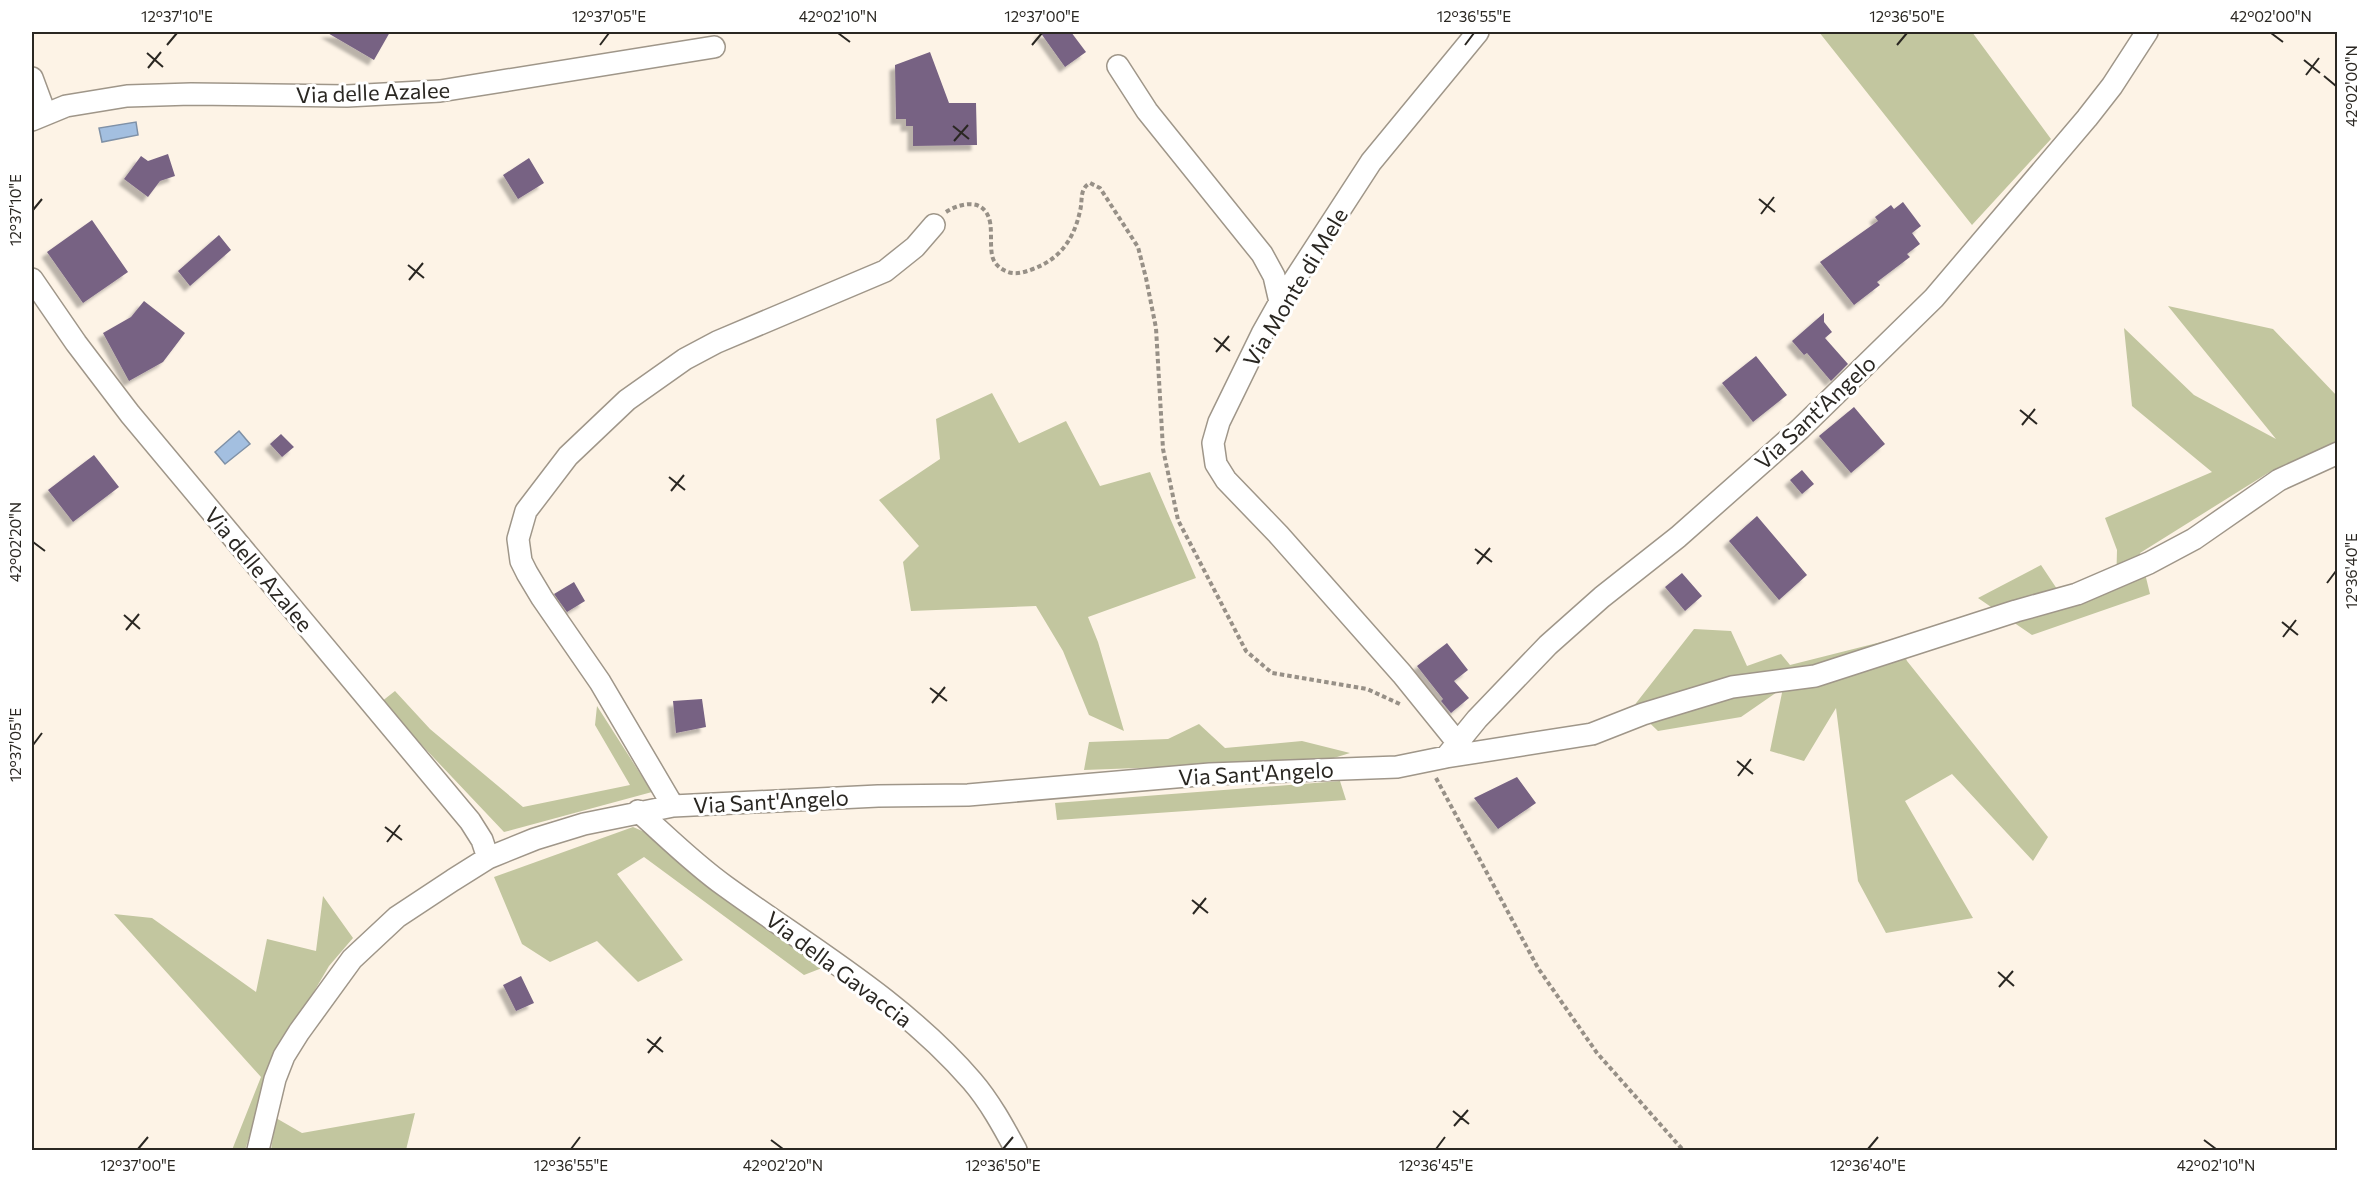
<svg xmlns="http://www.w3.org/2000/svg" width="2369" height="1182" font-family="Commissioner,sans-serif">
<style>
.green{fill:#c2c69f}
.water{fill:#a3bfe0;stroke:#7f91a7;stroke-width:1.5}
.building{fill:#776283;filter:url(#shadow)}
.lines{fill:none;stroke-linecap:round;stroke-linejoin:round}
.street-casing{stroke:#9f9689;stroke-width:24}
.path{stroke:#979087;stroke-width:4;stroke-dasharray:4.5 3;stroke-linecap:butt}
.street{stroke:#fff;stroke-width:21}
.ticks{fill:none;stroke:#2a2722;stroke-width:2}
.labels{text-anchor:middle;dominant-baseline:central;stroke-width:6;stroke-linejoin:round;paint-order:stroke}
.street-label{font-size:22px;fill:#2a2722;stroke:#fff}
.neatline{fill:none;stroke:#2a2722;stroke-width:2}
.ticks-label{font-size:15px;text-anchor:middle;fill:#2a2722}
</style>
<defs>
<filter id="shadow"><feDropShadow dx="-5.5" dy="5.5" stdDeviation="1.5" flood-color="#0004"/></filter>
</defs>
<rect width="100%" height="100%" fill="#fdf3e6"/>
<!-- green -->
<path class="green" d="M1819,32H1972L2051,139L1972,225Z
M2168,306L2273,329L2337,396V445L2268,473L2140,553L2150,594L2032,635L1978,598L2041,565L2069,607L2116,588L2117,550L2105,518L2212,472L2132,406L2124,328L2194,395L2276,439Z
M992,393L1019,443L1066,421L1100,486L1150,472L1196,578L1088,617L1098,642L1124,731L1089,715L1063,651L1036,606L911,611L903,562L919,546L879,500L940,459L936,419Z
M1694,629L1731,631L1747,666L1781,654L1790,665L1897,638L1907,661L2048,837L2033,861L1952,774L1905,801L1973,918L1886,933L1858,881L1836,708L1804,761L1770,751L1783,688L1741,717L1658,731L1633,707Z
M395,691L430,729L523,807L630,785L595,725L597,706L652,792L504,832L381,702Z
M1199,724L1225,748L1302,741L1350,753L1324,761L1084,770L1089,742L1168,739Z
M1340,781L1346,800L1057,820L1055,803Z
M633,827L654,836L822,968L804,975L644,857L617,874L683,960L638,982L597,941L550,962L522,944L494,877Z
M323,896L353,938L329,966L275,1058L245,1150H232L261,1077L114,914L152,918L256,992L267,939L316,951Z
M415,1113L406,1150H271L276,1118L302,1133Z"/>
<!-- water -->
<path class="water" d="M136,122L138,135L102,142L99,128Z
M239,431L250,444L225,464L215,452Z"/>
<!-- building -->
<path class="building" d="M326,32H390L374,60Z
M1040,32H1071L1086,52L1065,67Z
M930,52L949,103H976L977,145L913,146V126H906V119H896L895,65Z
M168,154L175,176L160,181L148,197L124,179L141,156L148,161Z
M529,158L544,183L518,199L503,175Z
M1903,202L1921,226L1912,233L1920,244L1907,254L1910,257L1877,282L1880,285L1854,305L1820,262L1878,221L1875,217L1891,205L1894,209Z
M92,220L128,272L83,303L47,252Z
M219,235L231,250L190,286L178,271Z
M144,301L185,333L163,362L129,381L103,333L131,317Z
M1824,313V322L1832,332L1825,338L1848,364L1831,381L1807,353L1804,355L1792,341Z
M1756,356L1787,395L1753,422L1722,383Z
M1854,407L1885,444L1851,473L1819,436Z
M281,434L294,447L282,457L270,444Z
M94,455L119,487L73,522L48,490Z
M1802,470L1814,484L1802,494L1790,480Z
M1757,516L1807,575L1779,600L1729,541Z
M1682,573L1702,596L1685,611L1665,587Z
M574,582L585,601L567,612L554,594Z
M1447,643L1468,670L1454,681L1469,698L1451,713L1441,701L1443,699L1417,666Z
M702,699L706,727L676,733L673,701Z
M1517,777L1536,803L1498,829L1474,798Z
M521,976L534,1003L516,1011L503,985Z"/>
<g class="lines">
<defs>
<path id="street" d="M1118,66L1147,111L1262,254L1274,276L1280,302
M32,78L45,113
M32,120L66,106L127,96L191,94L347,96L440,91L714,47
M32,279L76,343L130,414L470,821L482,840L488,858
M1457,742L1402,674L1278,534L1226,480L1216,464L1213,443L1219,422L1262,334L1280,302L1371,162L1478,32
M1446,757L1477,719L1548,645L1602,597L1678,537L1800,429L1934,298L2087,118L2112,86L2147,32
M673,806L600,682L542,598L527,573L521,561L518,539L526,511L568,456L627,400L685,359L717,342L885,271L915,247L934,225
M638,811C666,836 694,864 725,886C809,947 903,1001 972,1081C990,1102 1003,1126 1016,1150
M258,1150L275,1079L284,1056L299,1032L352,959L397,917L453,880L488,858L535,839L584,824L673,806L878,796L968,795L1210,774L1397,767L1446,757L1592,734L1643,714L1732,687L1815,676L2016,611L2077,594L2149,563L2194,539L2279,480L2338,453"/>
</defs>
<!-- street casing -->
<use href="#street" class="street-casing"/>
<!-- path -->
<path class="path" d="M946,212C962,202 985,198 990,222C992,233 990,244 992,255C993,261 997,266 1002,269C1013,276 1022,273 1033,269C1060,259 1074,239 1080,211C1083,200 1079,189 1090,183L1100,188L1138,247L1146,278L1156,328L1163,449L1178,520L1246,651L1272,673L1367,689L1402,705
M1436,778L1538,968L1597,1053L1683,1150"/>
<!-- street -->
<use href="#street" class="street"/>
</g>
<!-- ticks -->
<path class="ticks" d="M838,33L850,42M2271,33L2283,42M167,45L177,33M600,45L609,33M1032,45L1042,33M1465,45L1474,33M1897,45L1907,33M147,53L163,67M2304,60L2320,73M148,68L161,52M2306,75L2319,58M2324,76L2336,86M953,126L969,139M954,141L968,125M1759,199L1775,212M33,210L42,199M1761,214L1774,197M408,265L424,278M409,280L423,263M1214,338L1230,351M1216,352L1229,336M2020,410L2037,424M2022,425L2035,409M669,477L685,490M671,491L684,475M33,542L45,551M1475,549L1492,562M1477,564L1490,548M2327,583L2336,571M124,615L140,629M2282,622L2298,635M126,630L139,614M2283,637L2296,620M930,688L947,701M932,703L945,687M33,745L42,733M1737,761L1753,774M1738,776L1751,759M385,827L402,840M387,842L400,825M1192,900L1208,913M1193,914L1206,898M1998,972L2014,986M1999,987L2013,971M647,1039L663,1052M648,1053L661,1037M1453,1111L1469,1124M1454,1126L1468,1110M771,1140L783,1149M2204,1140L2216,1149M138,1149L148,1137M571,1149L580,1137M1003,1149L1013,1137M1436,1149L1445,1137M1868,1149L1878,1137"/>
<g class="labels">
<!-- street labels -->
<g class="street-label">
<text transform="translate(373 92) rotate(-2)">Via delle Azalee</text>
<text transform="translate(1295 287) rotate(-59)">Via Monte di Mele</text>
<text transform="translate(1815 412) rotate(-43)">Via Sant'Angelo</text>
<text transform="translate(259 569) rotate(50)">Via delle Azalee</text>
<text transform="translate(1256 773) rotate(-3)">Via Sant'Angelo</text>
<text transform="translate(771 801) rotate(-3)">Via Sant'Angelo</text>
<text transform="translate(839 969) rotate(37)">Via della Gavaccia</text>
</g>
</g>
<!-- border -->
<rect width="2369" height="1182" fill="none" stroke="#ffffff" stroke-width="66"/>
<rect x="33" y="33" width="2303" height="1116" class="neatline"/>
<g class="ticks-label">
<text x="177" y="22">12°37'10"E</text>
<text x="609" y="22">12°37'05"E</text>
<text x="838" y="22">42°02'10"N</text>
<text x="1042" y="22">12°37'00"E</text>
<text x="1474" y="22">12°36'55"E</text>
<text x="1907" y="22">12°36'50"E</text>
<text x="2271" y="22">42°02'00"N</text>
<text transform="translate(2352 86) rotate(-90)" y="5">42°02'00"N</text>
<text transform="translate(16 210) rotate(-90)" y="5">12°37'10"E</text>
<text transform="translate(16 542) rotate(-90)" y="5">42°02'20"N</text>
<text transform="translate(2352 571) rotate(-90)" y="5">12°36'40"E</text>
<text transform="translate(16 745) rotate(-90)" y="5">12°37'05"E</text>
<text x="138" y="1171">12°37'00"E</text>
<text x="571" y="1171">12°36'55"E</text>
<text x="783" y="1171">42°02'20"N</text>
<text x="1003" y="1171">12°36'50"E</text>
<text x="1436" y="1171">12°36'45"E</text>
<text x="1868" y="1171">12°36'40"E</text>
<text x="2216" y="1171">42°02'10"N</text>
</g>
</svg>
